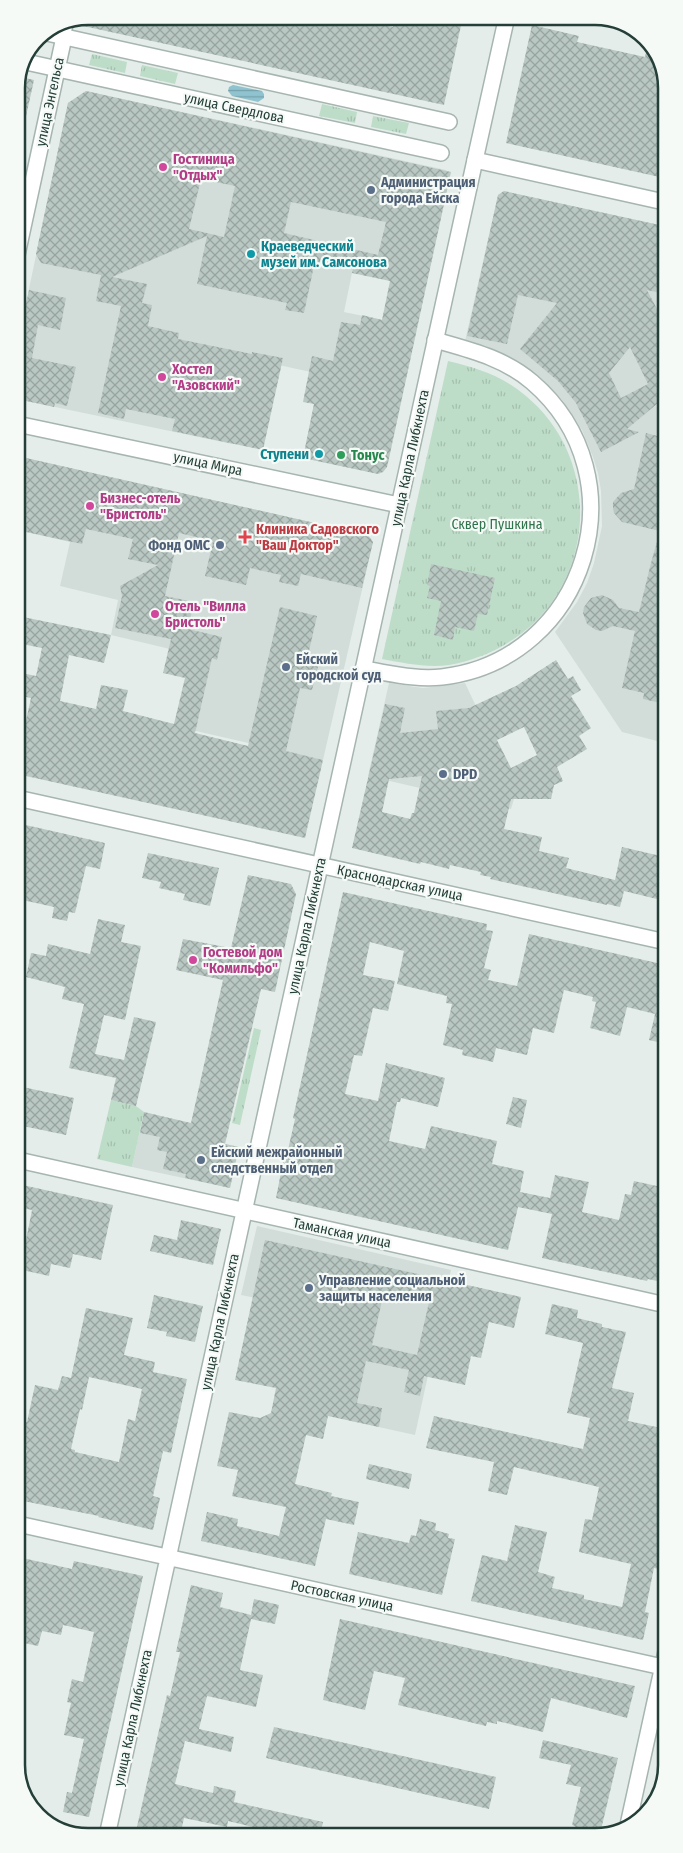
<svg xmlns="http://www.w3.org/2000/svg" width="683" height="1853" font-family="'Fira Sans Condensed',sans-serif">
<style>
.built{fill:#d2ddd9}
.grass{fill:url(#grass-tufts)}
.water{fill:url(#water-rules)}
.building{fill:url(#building-cross-hatch);fill-rule:evenodd}
.lines{fill:none;stroke-linecap:round;stroke-linejoin:round}
.service-casing{stroke:#a7b5b1;stroke-width:14}
.pedestrian-casing{stroke:#a7b5b1;stroke-width:18}
.minor-casing{stroke:#a7b5b1;stroke-width:18}
.tertiary-casing{stroke:#a7b5b1;stroke-width:18}
.service{stroke:#fff;stroke-width:11}
.pedestrian{stroke:#fff;stroke-width:15}
.minor{stroke:#fff;stroke-width:15}
.tertiary{stroke:#fff;stroke-width:15}
.hotel-dot{fill:#d1479c;stroke:#f5faf7;stroke-width:2}
.service-dot{fill:#5c6f8a;stroke:#f5faf7;stroke-width:2}
.culture-dot{fill:#0f9aa8;stroke:#f5faf7;stroke-width:2}
.leisure-dot{fill:#2e9e5b;stroke:#f5faf7;stroke-width:2}
.health-dot{fill:#e0444e;stroke:#f5faf7;stroke-width:2}
.labels{text-anchor:middle;dominant-baseline:central;stroke-width:4.5;stroke-linejoin:round;paint-order:stroke}
.street-label{font-size:14px;fill:#243e38;stroke:#f5faf7}
.hotel-label{font-size:14px;font-weight:bold;fill:#b23c85;stroke:#f5faf7;text-anchor:start}
.service-label{font-size:14px;font-weight:bold;fill:#4e5e75;stroke:#f5faf7;text-anchor:start}
.culture-label{font-size:14px;font-weight:bold;fill:#0d838f;stroke:#f5faf7;text-anchor:start}
.leisure-label{font-size:14px;font-weight:bold;fill:#27864d;stroke:#f5faf7;text-anchor:start}
.park-label{font-size:14px;fill:#30744d;stroke:#f5faf7}
.health-label{font-size:14px;font-weight:bold;fill:#be3a42;stroke:#f5faf7;text-anchor:start}
.rim{fill:none;stroke:#243e38;stroke-width:2.5}
</style>
<defs>
<pattern id="grass-tufts" width="24" height="20" patternUnits="userSpaceOnUse" patternTransform="scale(1.25)"><rect width="24" height="20" fill="#beddc8"/><path d="M3 7l-1-3M5 7V3M7 7l1-3M15 17l-1-3M17 17v-4M19 17l1-3" fill="none" stroke="#a3bfad"/></pattern>
<pattern id="water-rules" width="6" height="5" patternUnits="userSpaceOnUse" patternTransform="scale(1.25)"><rect width="6" height="5" fill="#8fc3d0"/><path d="M0 2.5h6" fill="none" stroke="#75a0aa"/></pattern>
<pattern id="building-cross-hatch" width="8" height="8" patternUnits="userSpaceOnUse" patternTransform="scale(1.25)"><rect width="8" height="8" fill="#bac8c3"/><path d="M0 0l8 8M0 8l8-8" fill="none" stroke="#97a49f"/></pattern>
</defs>
<rect width="100%" height="100%" fill="#e4edea"/>
<!-- built -->
<path class="built" d="M86,91L446,170L449,173L450,177L430,266L352,273L344,312L417,327L388,464H386L384,471L374,473L303,458L320,374L274,364L248,368L232,444L17,399V346L68,103Z
M504,191L664,226L665,743L622,732L555,632L577,602L587,583L594,563L602,526L601,491L598,473L593,457L582,430L562,400L535,373L504,354L465,341L498,195Z
M17,456L368,535L373,542L323,760L174,726L191,654L111,635L118,600L60,586L70,542L17,530Z
M389,683L423,688L465,683L493,742L514,799L511,809L368,776Z
M144,1112L164,1117L162,1126L194,1137L239,1147L230,1188L132,1167Z
M257,1226L451,1270L415,1435L351,1421L352,1416L291,1305L241,1295Z"/>
<!-- grass -->
<path class="grass" d="M92,54L127,62L125,73L89,65Z
M142,65L178,73L175,84L140,76Z
M322,104L357,112L355,123L319,116Z
M373,116L409,123L406,134L371,127Z
M448,361C477,368 503,376 526,396C596,454 598,562 533,624C510,645 480,660 449,665C426,668 404,663 382,659Z
M254,1028L261,1030L240,1125L232,1123Z
M111,1100L136,1106L144,1112L132,1167L97,1159Z"/>
<!-- water -->
<path class="water" d="M233,85L262,91L264,94V98L258,102L232,96L228,91L229,87Z"/>
<!-- building -->
<path class="building" d="M88,16H250L266,20L267,16H343L393,27L395,16H463L444,105L74,24V22Z
M532,25L579,36L577,42L645,57L648,44L664,69V178L506,143Z
M20,77L34,80L23,130H16V84Z
M86,91L451,172L387,467L383,472L378,474L303,458L314,404L303,402L312,356L333,361L341,322L360,325L362,315L382,320L390,281L352,273L353,269L315,261L304,313L285,310L287,303L197,284L207,236L112,277L147,284L142,303L152,305L148,326L179,333L178,339L252,354V352L283,358L263,450L172,431L175,419L126,409L124,419L98,413L121,306L96,301L101,275L41,263L36,254L68,103ZM201,179L235,186L224,237L189,229ZM291,202L386,222L378,255L284,233Z
M504,191L664,226L665,294L647,290L665,324V416L658,403L627,429L639,432L601,452L576,403L558,381L520,349L557,303L518,295L507,344L467,336L498,195ZM630,347L648,384L621,398L609,373Z
M29,290L66,298L60,330L38,325L32,358L76,367L67,406L55,403L54,407L17,399V346Z
M646,433L665,438V704L643,699L644,693L622,688L635,631L613,626L602,631L596,630L587,624L583,613L584,607L591,598L602,595L613,600L619,608L639,612L651,563L660,531L622,522L614,513L613,508V502L621,493L634,489Z
M17,456L368,535L373,542L362,588L301,574L298,586L279,582L281,575L250,568L246,585L205,576L213,541L179,533L165,596L194,602L188,629L222,637L217,660L212,658L195,733L248,746L280,607L317,616L307,660L319,663L312,690L300,688L286,751L323,760L305,838L17,774V733L23,734L31,698L17,695V672L36,676L42,648L17,643L23,617L111,635L104,663L69,655L60,701L96,709L101,685L128,690L123,711L174,724L185,678L163,673L171,639L115,628L122,596L120,586L158,565L128,559L133,539L86,529L82,544L17,530Z
M431,564L495,578L487,615L478,614L474,631L455,627L453,640L434,635L441,601L427,598L430,586L427,585Z
M556,660L568,679L573,676L581,690L571,696L591,728L579,736L587,749L557,767L563,781L554,785L551,799H511L504,829L542,837L539,851L569,858L566,868L615,880L622,847L665,857V901L624,891L620,907L607,904V905L490,879L491,877L480,875L481,872L450,865L449,869L421,862L420,864L352,848L385,704L405,708L400,733L438,729L436,711L469,708L516,686ZM524,727L537,755L511,768L497,740ZM422,776L414,813H412L410,819L382,812L389,779Z
M17,823L105,843L100,869L86,866L75,913L69,912L67,921L52,918L54,907L18,899Z
M148,853L219,868L210,906L183,900L185,894L159,888L161,882L142,878Z
M248,875L291,884L296,894L275,992L261,989L225,1144L239,1147L230,1188L185,1178L186,1174L163,1169L167,1152L157,1150L160,1137L140,1133L144,1112L191,1123L223,980L176,970L183,939L231,948Z
M343,892L487,924L486,930L493,931L484,968L491,970L488,980L517,986L529,934L666,965L655,1014L627,1007L620,1036L590,1028L596,1002L592,1001L593,997L564,990L554,1033L533,1028L527,1055L496,1048L493,1062L462,1055L463,1050L443,1045L452,1004L446,1003L447,996L397,984L404,951L370,942L363,975L395,981L388,1011L373,1008L362,1056L354,1055L345,1094L378,1101L386,1063L445,1078L438,1107L401,1098L400,1102H397L389,1141L425,1149L431,1126L497,1141L492,1164L524,1171L520,1192L550,1198L555,1175L589,1182L582,1212L619,1220L625,1194L631,1195L634,1181L666,1188V1205L657,1244L666,1246V1283L648,1279L647,1281L542,1258L552,1214L518,1207L508,1250L276,1198L283,1162L285,1163L295,1119L293,1118Z
M98,919L125,925L121,942L141,946L125,1020L104,1015L95,1054L124,1060L134,1017L156,1022L136,1106L111,1100L116,1078L69,1068L84,1004L62,999L65,987L26,977L31,953L46,956L48,944L90,954Z
M659,997L666,998V1044L649,1040Z
M18,1086L74,1098L66,1135L18,1125Z
M513,1097L527,1100L521,1128L506,1124Z
M18,1184L113,1205L101,1260L73,1254L70,1268L51,1264L49,1276L18,1269V1243L25,1245L32,1210L18,1207Z
M181,1220L221,1229L213,1265L150,1251L154,1235L177,1240Z
M265,1240L521,1297L514,1328L489,1322L481,1358L471,1356L465,1385L424,1376L420,1396L404,1392L409,1370L366,1361L357,1403L382,1408L379,1427L328,1416L323,1439L306,1435L295,1484L332,1493L331,1496L359,1502L354,1525L326,1519L315,1566L201,1541L207,1512L238,1519L237,1526L279,1536L286,1507L232,1496L238,1470L217,1466L229,1412L260,1418L271,1413L276,1388L235,1380ZM384,1292L429,1302L417,1355L372,1345Z
M154,1295L203,1306L195,1342L166,1336L167,1332L147,1328Z
M552,1304L578,1310L577,1318L602,1324V1327L626,1332L612,1388L634,1393L628,1421L666,1429V1536L659,1569L654,1568L645,1612L649,1613L643,1640L471,1601L482,1555L507,1561L515,1525L547,1532L538,1572L555,1577L552,1588L584,1595V1599L622,1607L631,1564L579,1552L585,1519L592,1520L599,1487L514,1467L507,1495L488,1491L494,1462L426,1448L434,1416L583,1449L590,1418L567,1413L583,1343L545,1334Z
M86,1308L133,1318L124,1355L155,1362L153,1372L187,1379L171,1453L163,1451L153,1496L160,1498L153,1530L98,1517L99,1516L18,1500V1490L27,1450L18,1448V1442L23,1421L27,1422L35,1385L58,1390L62,1376L71,1378ZM89,1377L142,1389L135,1421L128,1419L119,1462L75,1452V1450L71,1449L80,1409L82,1410Z
M369,1464L412,1474L409,1489L366,1479Z
M420,1519L436,1523L435,1530L449,1534L448,1538L455,1539L442,1595L349,1574L358,1532L409,1543L411,1535L416,1536Z
M18,1557L72,1569L74,1561L143,1576L89,1817L63,1812L67,1792L72,1793L84,1739L64,1735L71,1703L67,1702L72,1679L83,1682L94,1632L63,1625L61,1635L42,1631L38,1646L19,1642Z
M191,1585L223,1593L220,1607L251,1615L254,1599L279,1605L275,1624L251,1619L240,1670L263,1675L256,1707L207,1696L206,1700L199,1729L234,1737L231,1752L185,1741L175,1784L213,1793L214,1786L236,1791L234,1802L323,1822L320,1836H291L228,1821L227,1827L184,1818L180,1836H159L136,1831L167,1695L170,1696L180,1652H176Z
M340,1619L635,1686L627,1718L551,1698L543,1732L497,1721V1724L487,1722L486,1726L398,1705L405,1678L374,1671L365,1710L323,1700Z
M274,1727L496,1777L489,1809L266,1758Z
M543,1740L618,1758L600,1834H573L575,1826L572,1825L581,1787L566,1784L571,1765L539,1758Z"/>
<g class="lines">
<defs>
<path id="service" d="M64,37L67,25"/>
<path id="pedestrian" d="M47,33L449,122
M26,62L441,153"/>
<path id="minor" d="M475,160L507,16
M17,255L64,37
M17,424L399,505
M363,669C390,673 415,680 442,677C587,660 643,477 532,382C504,358 470,350 435,340
M17,798L666,942
M18,1160L666,1305"/>
<path id="tertiary" d="M18,1524L667,1668
M628,1825L667,1647
M107,1836L475,160L664,202"/>
</defs>
<!-- service casing -->
<use href="#service" class="service-casing"/>
<!-- pedestrian casing -->
<use href="#pedestrian" class="pedestrian-casing"/>
<!-- minor casing -->
<use href="#minor" class="minor-casing"/>
<!-- tertiary casing -->
<use href="#tertiary" class="tertiary-casing"/>
<!-- service -->
<use href="#service" class="service"/>
<!-- pedestrian -->
<use href="#pedestrian" class="pedestrian"/>
<!-- minor -->
<use href="#minor" class="minor"/>
<!-- tertiary -->
<use href="#tertiary" class="tertiary"/>
</g>
<!-- markers -->
<g class="hotel-dot">
<circle cx="163" cy="167" r="5"/>
<circle cx="162" cy="377" r="5"/>
<circle cx="90" cy="506" r="5"/>
<circle cx="155" cy="614" r="5"/>
<circle cx="193" cy="960" r="5"/>
</g>
<g class="service-dot">
<circle cx="371" cy="190" r="5"/>
<circle cx="220" cy="545" r="5"/>
<circle cx="286" cy="667" r="5"/>
<circle cx="443" cy="774" r="5"/>
<circle cx="201" cy="1160" r="5"/>
<circle cx="309" cy="1288" r="5"/>
</g>
<g class="culture-dot">
<circle cx="251" cy="254" r="5"/>
<circle cx="319" cy="454" r="5"/>
</g>
<circle class="leisure-dot" cx="341" cy="455" r="5"/>
<path class="health-dot" d="M242.5 529.5h5v5h5v5h-5v5h-5v-5h-5v-5h5z"/>
<g class="labels">
<!-- street labels -->
<g class="street-label">
<text transform="translate(50 102) rotate(-78)">улица Энгельса</text>
<text transform="translate(234 108) rotate(12)">улица Свердлова</text>
<text transform="translate(410 458) rotate(-78)">улица Карла Либкнехта</text>
<text transform="translate(208 464) rotate(12)">улица Мира</text>
<text transform="translate(400 883) rotate(12)">Краснодарская улица</text>
<text transform="translate(307 926) rotate(-78)">улица Карла Либкнехта</text>
<text transform="translate(342 1233) rotate(12)">Таманская улица</text>
<text transform="translate(220 1322) rotate(-78)">улица Карла Либкнехта</text>
<text transform="translate(342 1596) rotate(12)">Ростовская улица</text>
<text transform="translate(133 1718) rotate(-78)">улица Карла Либкнехта</text>
</g>
<!-- hotel labels -->
<g class="hotel-label">
<text x="173" y="159">Гостиница<tspan x="173" dy="16">"Отдых"</tspan></text>
<text x="172" y="369">Хостел<tspan x="172" dy="16">"Азовский"</tspan></text>
<text x="100" y="498">Бизнес-отель<tspan x="100" dy="16">"Бристоль"</tspan></text>
<text x="165" y="606">Отель "Вилла<tspan x="165" dy="16">Бристоль"</tspan></text>
<text x="203" y="952">Гостевой дом<tspan x="203" dy="16">"Комильфо"</tspan></text>
</g>
<!-- service labels -->
<g class="service-label">
<text x="381" y="182">Администрация<tspan x="381" dy="16">города Ейска</tspan></text>
<text x="210" y="545" text-anchor="end">Фонд ОМС</text>
<text x="296" y="659">Ейский<tspan x="296" dy="16">городской суд</tspan></text>
<text x="453" y="774">DPD</text>
<text x="211" y="1152">Ейский межрайонный<tspan x="211" dy="16">следственный отдел</tspan></text>
<text x="319" y="1280">Управление социальной<tspan x="319" dy="16">защиты населения</tspan></text>
</g>
<!-- culture labels -->
<g class="culture-label">
<text x="261" y="246">Краеведческий<tspan x="261" dy="16">музей им. Самсонова</tspan></text>
<text x="309" y="454" text-anchor="end">Ступени</text>
</g>
<!-- leisure labels -->
<g class="leisure-label">
<text x="351" y="455">Тонус</text>
</g>
<!-- park labels -->
<g class="park-label">
<text x="497" y="524">Сквер Пушкина</text>
</g>
<!-- health labels -->
<g class="health-label">
<text x="256" y="529">Клиника Садовского<tspan x="256" dy="16">"Ваш Доктор"</tspan></text>
</g>
</g>
<!-- crop -->
<path d="M0 0H683V1853H0ZM88 25H595A63 63 0 0 1 658 88V1765A63 63 0 0 1 595 1828H88A63 63 0 0 1 25 1765V88A63 63 0 0 1 88 25Z" fill="#f5faf7" fill-rule="evenodd"/>
<path class="rim" d="M88 25H595A63 63 0 0 1 658 88V1765A63 63 0 0 1 595 1828H88A63 63 0 0 1 25 1765V88A63 63 0 0 1 88 25Z"/>
</svg>
